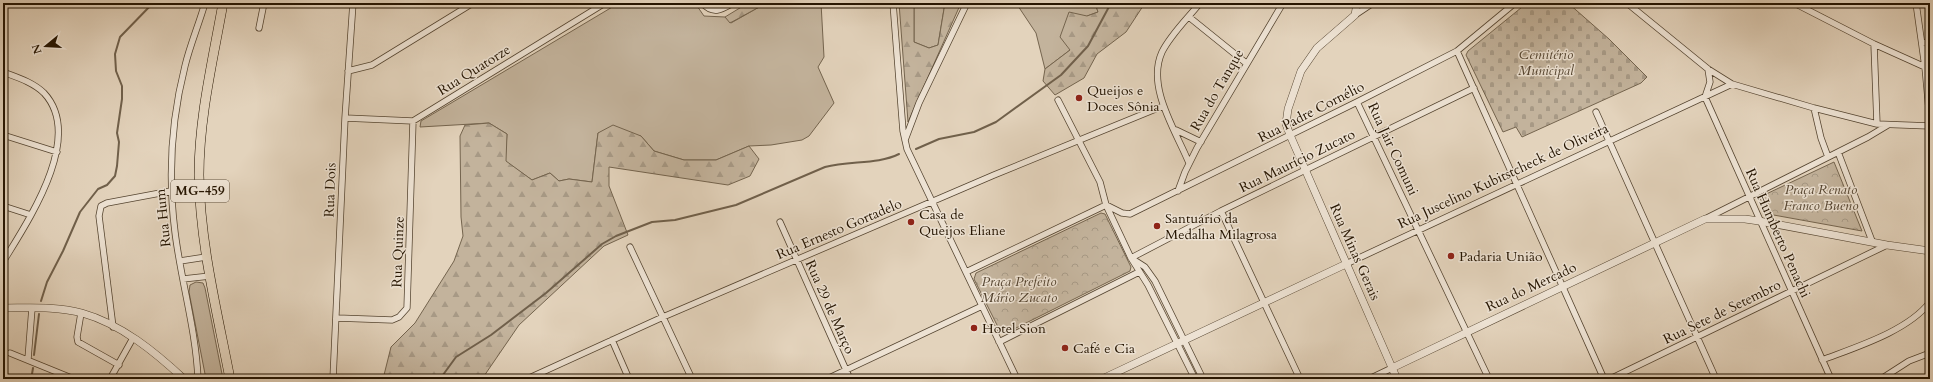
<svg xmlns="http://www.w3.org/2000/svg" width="1933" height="382" font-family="Cardo,serif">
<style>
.green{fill:#c3b39c;stroke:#74644e}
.forest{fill:url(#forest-firs);stroke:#74644e}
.cemetery{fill:url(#cemetery-stones);stroke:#74644e}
.park{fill:url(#park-crowns);stroke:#74644e}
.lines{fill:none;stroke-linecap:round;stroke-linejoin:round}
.stream{stroke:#70604b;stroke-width:2}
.minor-casing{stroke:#544430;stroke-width:7}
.tertiary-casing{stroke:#544430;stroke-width:8}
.primary-casing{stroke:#241401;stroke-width:10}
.minor{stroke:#ede2d3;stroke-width:5.5}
.tertiary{stroke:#ede2d3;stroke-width:7}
.primary{stroke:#e3d3bc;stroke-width:9}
.poi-dot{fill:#8f2418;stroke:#ede2d3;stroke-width:1.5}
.labels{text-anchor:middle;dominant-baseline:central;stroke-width:3;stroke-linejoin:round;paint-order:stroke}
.shield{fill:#ede2d3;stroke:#605240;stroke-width:1}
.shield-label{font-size:13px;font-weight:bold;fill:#241401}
.park-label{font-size:14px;font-style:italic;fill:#544430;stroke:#ede2d3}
.street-label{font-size:14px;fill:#241401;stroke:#ede2d3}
.poi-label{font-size:14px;fill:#241401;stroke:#ede2d3;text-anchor:start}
</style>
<defs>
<pattern id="forest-firs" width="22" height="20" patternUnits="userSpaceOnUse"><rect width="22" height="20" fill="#c3b39c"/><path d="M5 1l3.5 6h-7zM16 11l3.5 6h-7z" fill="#a79985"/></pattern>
<pattern id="cemetery-stones" width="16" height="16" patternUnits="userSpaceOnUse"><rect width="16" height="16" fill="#c3b39c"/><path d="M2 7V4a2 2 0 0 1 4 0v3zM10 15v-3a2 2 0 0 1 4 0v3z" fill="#a79985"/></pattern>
<pattern id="park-crowns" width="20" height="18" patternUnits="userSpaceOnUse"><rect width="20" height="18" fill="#c3b39c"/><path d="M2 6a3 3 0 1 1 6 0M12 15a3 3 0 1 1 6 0" fill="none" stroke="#a79985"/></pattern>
</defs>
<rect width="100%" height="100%" fill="#e3d3bc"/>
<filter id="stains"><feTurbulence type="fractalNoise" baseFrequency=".005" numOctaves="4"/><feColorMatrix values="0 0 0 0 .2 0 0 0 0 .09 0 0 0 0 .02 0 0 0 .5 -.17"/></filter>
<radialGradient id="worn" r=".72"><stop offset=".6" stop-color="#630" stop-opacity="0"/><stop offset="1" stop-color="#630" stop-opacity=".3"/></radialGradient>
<!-- green -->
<path class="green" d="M619,3H695L704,16L725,17L731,23L761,6L788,3H821L824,57L818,67L834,103L809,136L802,140L771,145L749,146L716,160H684L654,151L641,136L598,133L592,182L569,179L559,181L550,173L532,180L505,161L507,134L489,123L420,127L421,121Z
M914,3H945L938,45L929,48L914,42Z
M1016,3H1095L1098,12L1087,16L1070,50L1045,69L1036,33Z
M196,282L203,283L205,288L223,379H206L189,292L190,285Z"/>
<!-- forest -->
<path class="forest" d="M748,3H788L761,6L730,23L725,17Z
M899,3H914V42L929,48L938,45L945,3H961L908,122Z
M1095,3H1145L1126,32L1097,54L1084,78L1055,95L1043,81L1045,69L1070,50L1060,37L1069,12L1087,16L1098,12Z
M489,123L507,134L506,161L532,180L550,173L559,181L569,179L592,182L598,133L613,125L641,136L654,151L684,160H716L749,146L759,159L750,176L728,185L609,167V186L628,235L604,246L519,325L482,379H383L391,347L415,323L454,261L463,236L461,217L460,136L465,125Z"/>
<!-- cemetery -->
<path class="cemetery" d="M1527,3H1568L1609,39L1647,77L1641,83L1522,137L1516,127L1503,132L1466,55L1468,51Z"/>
<!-- park -->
<path class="park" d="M1834,162L1862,231L1768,214L1763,210L1759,202L1762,196Z
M1101,213L1105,214L1131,267L1130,271L1006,333L1000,331L974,279L976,273Z"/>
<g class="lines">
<!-- stream -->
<path class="stream" d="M916,149L939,139L974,132L996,122L1061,75L1088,46L1111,3
M41,301L47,282L63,251L80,212L98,189L107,185L115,176L117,166L119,142L117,133L122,99V86L116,71L115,54L120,37L153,3
M34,355L39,314
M32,374L33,368
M440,379L456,357L491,335L546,293L602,244L616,236L652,222L675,220L736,205L825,167C849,160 877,165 899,154"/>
<defs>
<path id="minor" d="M702,3C713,15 721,10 733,3
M893,3L903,131L907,149L1017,379
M1627,3L1708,69L1732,84
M1794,3L1874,44L1925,67
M1916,3L1925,67L1930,122
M1355,15L1373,3
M1189,17L1246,63
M259,28L264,3
M1922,43L1930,42
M1874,44L1877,124
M1457,51L1604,379
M1708,69L1710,82L1705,97L1831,379
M348,71L372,65L473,3
M3,72C16,77 33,82 44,93C85,137 28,221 3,262
M1058,100L1100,182L1106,205L1131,258L1148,285L1195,379
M1357,102L1489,379
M1814,108L1821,138L1828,157
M1596,112L1716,379
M345,118L413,121L605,3
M1176,130L1201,142
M3,135L57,152
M905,140L919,103L967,3
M1838,152L1872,241
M1189,163C1176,131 1146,87 1162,52C1171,34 1188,18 1200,3
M1178,191L1185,172L1197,148L1283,3
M1106,205L1122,213L1130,214L1357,102L1457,51L1515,3
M3,206L31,215
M1221,211L1300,379
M1705,219L1868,137L1888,125
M780,222L850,379
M630,247L692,379
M1131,258L1221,211L1474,88
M1131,258L1145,267L1155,281L1203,379
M180,261L206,257
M1346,264L1732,84L1814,108L1877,124L1930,126
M966,272L1106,205
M183,279L210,276
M81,313L77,337L78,342L119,365
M337,318L392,320L399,317L407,308L413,121
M113,327L99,216L101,206L107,203L171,191
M612,340L629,379
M999,342L1139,272
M10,353L74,379
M28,359L32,308
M1822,360C1856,347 1908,331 1930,302
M110,379L133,338
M198,379C196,330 181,281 175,232C168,177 171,121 185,66C190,45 199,24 205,3
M333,379L345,118L353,3
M527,379L663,317L994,175L1163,106
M827,379L982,306
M1369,379L1392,368
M1610,379L1887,245
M1881,379L1909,361L1930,353"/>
<path id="tertiary" d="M1357,3L1355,15L1317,48L1301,71L1288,109L1286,124L1290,135L1397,379
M3,308C29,308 57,306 82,313C121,324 155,352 184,379
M1392,368L1705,219H1745L1759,221L1887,245L1930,251
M1102,379L1346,264"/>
<path id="primary" d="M223,3C213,60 199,117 199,175C200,244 217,311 230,379"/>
</defs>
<!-- minor casing -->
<use href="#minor" class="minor-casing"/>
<!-- tertiary casing -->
<use href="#tertiary" class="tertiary-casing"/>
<!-- primary casing -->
<use href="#primary" class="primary-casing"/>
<!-- minor -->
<use href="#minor" class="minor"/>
<!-- tertiary -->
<use href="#tertiary" class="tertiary"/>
<!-- primary -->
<use href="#primary" class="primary"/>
</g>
<!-- markers -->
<g class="poi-dot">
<circle cx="1079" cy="98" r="4"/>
<circle cx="911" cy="222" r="4"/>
<circle cx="1157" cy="226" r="4"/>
<circle cx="1451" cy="256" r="4"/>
<circle cx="974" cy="328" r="4"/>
<circle cx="1065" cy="348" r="4"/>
</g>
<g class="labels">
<!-- shield labels -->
<rect class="shield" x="171" y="180" width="58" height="22" rx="3"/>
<g class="shield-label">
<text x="200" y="191">MG-459</text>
</g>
<!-- park labels -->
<g class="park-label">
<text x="1546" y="54">Cemitério<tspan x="1546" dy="16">Municipal</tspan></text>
<text x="1821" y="189">Praça Renato<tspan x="1821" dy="16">Franco Bueno</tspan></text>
<text x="1019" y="281">Praça Prefeito<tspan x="1019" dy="16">Mário Zucato</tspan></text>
</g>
<!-- street labels -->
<g class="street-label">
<text transform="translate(474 70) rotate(-32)">Rua Quatorze</text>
<text transform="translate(1217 90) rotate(-60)">Rua do Tanque</text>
<text transform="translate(1311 112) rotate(-27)">Rua Padre Cornélio</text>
<text transform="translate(1393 149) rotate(65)">Rua Jair Comuni</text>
<text transform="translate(1297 161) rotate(-26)">Rua Maurício Zucato</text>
<text transform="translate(1503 176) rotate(-25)">Rua Juscelino Kubitstcheck de Oliveira</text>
<text transform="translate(330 190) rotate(-88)">Rua Dois</text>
<text transform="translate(163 218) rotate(-96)">Rua Hum</text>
<text transform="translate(839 229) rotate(-23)">Rua Ernesto Gortadelo</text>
<text transform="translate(1778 233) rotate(66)">Rua Humberto Penachi</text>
<text transform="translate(398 252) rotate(-88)">Rua Quinze</text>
<text transform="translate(1355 252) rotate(66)">Rua Minas Gerais</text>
<text transform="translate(1531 287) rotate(-25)">Rua do Mercado</text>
<text transform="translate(830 307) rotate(66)">Rua 29 de Março</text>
<text transform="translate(1722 312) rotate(-26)">Rua Sete de Setembro</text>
</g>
<!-- poi labels -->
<g class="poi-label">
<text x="1087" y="90">Queijos e<tspan x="1087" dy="16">Doces Sônia</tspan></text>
<text x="919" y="214">Casa de<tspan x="919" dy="16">Queijos Eliane</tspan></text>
<text x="1165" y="218">Santuário da<tspan x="1165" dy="16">Medalha Milagrosa</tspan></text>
<text x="1459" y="256">Padaria União</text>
<text x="982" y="328">Hotel Sion</text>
<text x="1073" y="348">Café e Cia</text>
</g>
</g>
<!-- margin -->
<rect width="1933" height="382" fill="none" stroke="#e3d3bc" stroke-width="16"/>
<rect x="4" y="4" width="1925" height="374" fill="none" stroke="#241401" stroke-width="2"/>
<rect x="8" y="8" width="1917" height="366" fill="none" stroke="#241401"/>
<!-- north arrow -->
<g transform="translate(46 46) rotate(252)" stroke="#ede2d3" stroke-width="3" paint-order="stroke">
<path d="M0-3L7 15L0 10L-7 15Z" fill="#241401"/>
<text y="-6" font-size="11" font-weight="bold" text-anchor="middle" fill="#241401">N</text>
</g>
<rect width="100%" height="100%" filter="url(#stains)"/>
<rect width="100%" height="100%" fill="url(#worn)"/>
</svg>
